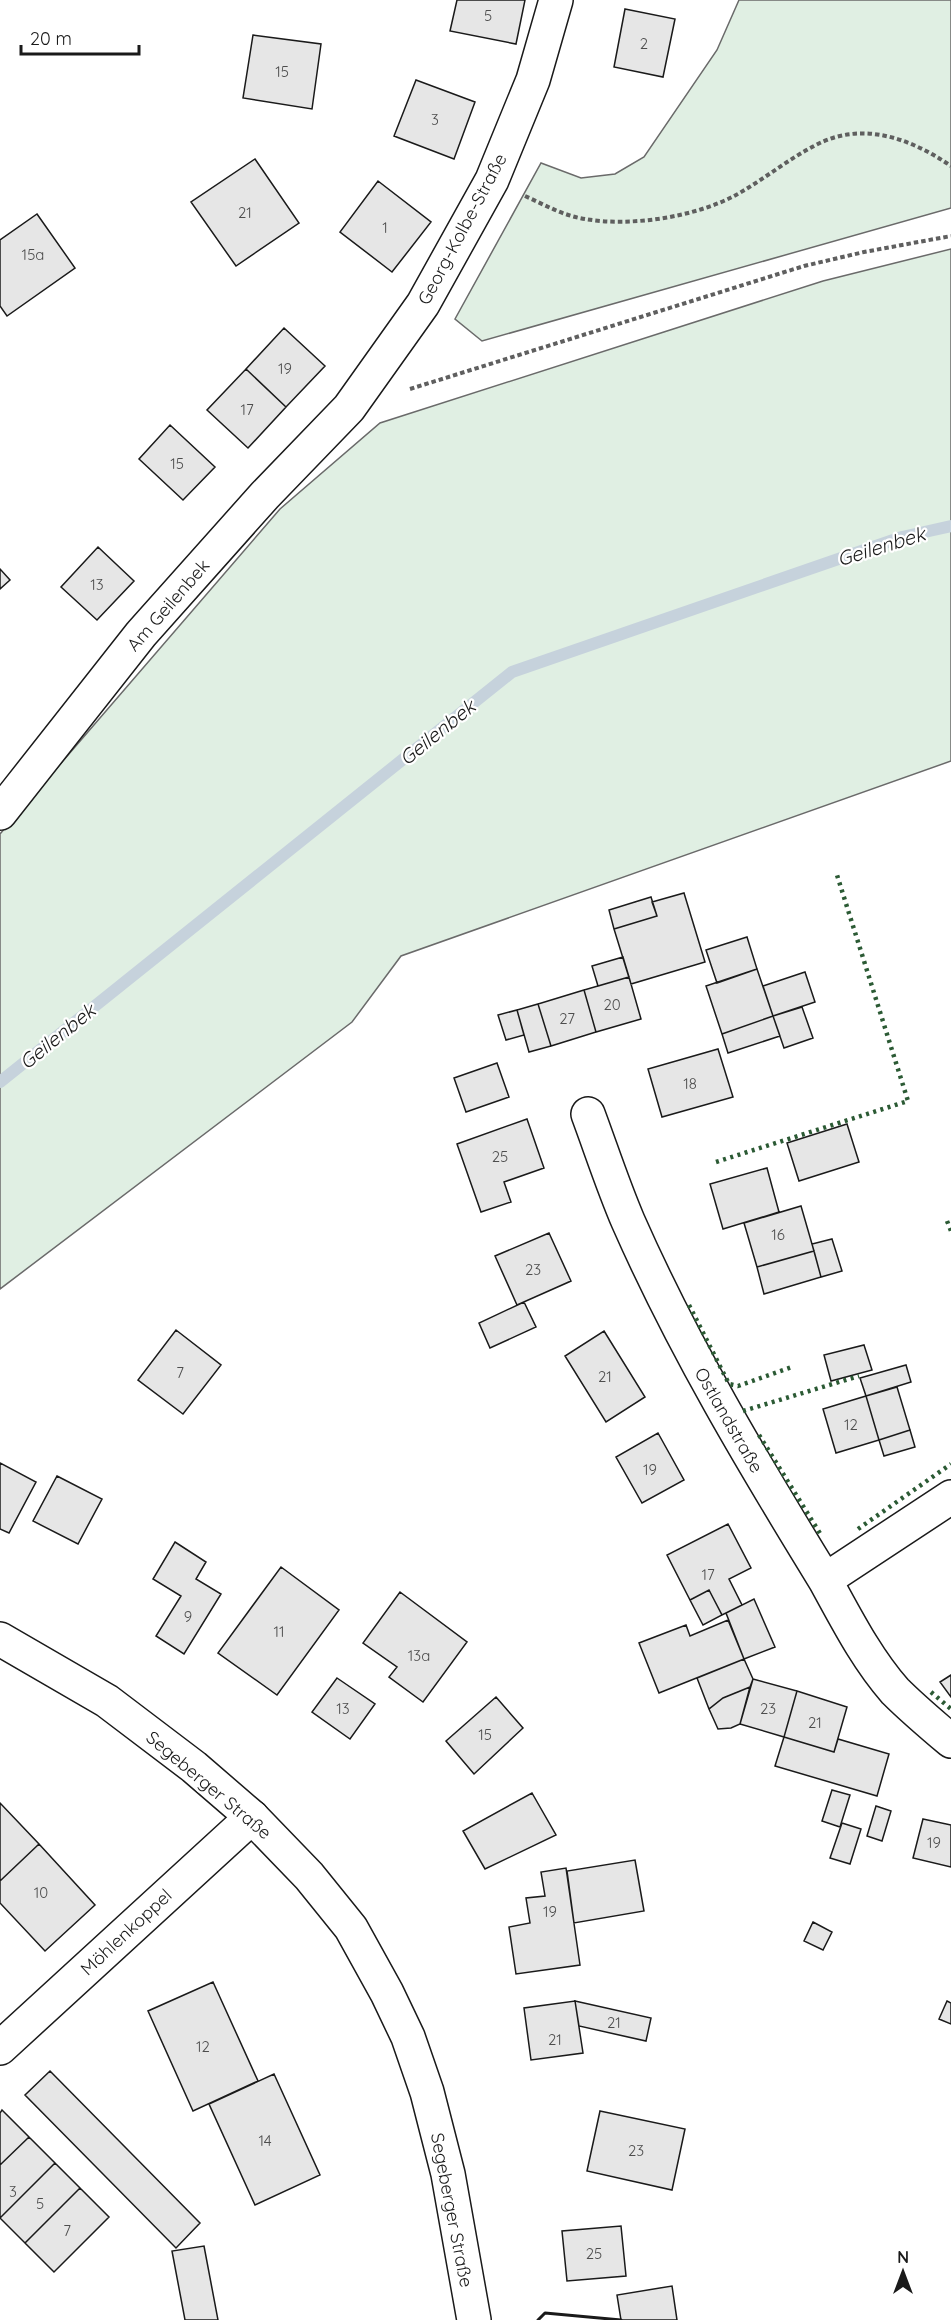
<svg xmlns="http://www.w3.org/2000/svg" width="951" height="2320" font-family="Quicksand,sans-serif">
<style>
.green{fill:#e0efe3;stroke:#6a6a6a;stroke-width:1.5}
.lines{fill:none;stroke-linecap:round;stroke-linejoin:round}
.stream{stroke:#c6d2dc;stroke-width:12}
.building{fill:#e6e6e6;stroke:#1a1a1a;stroke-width:1.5}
.minor-casing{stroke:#1a1a1a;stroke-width:36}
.secondary-casing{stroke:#1a1a1a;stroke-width:36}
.path{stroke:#5f5f5f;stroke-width:4;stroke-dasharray:4.5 3;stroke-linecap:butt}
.minor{stroke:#fff;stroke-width:33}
.secondary{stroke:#fff;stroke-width:33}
.hedge{stroke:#2b5a34;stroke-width:4.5;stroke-dasharray:3 4.5;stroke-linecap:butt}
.wall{stroke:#1a1a1a;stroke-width:3}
.labels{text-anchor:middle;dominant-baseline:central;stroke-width:4.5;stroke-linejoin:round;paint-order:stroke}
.number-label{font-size:15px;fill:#4d4d4d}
.street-label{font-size:18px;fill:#1a1a1a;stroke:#fff}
.water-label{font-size:20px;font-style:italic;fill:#1a1a1a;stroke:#fff}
</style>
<rect width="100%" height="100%" fill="#fff"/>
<!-- green -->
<path class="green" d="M739,0H951V208L482,341L455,319L541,163L581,178L615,174L644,157L717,50Z
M951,249V761L401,956L352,1022L0,1289V834L280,509L380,423L823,281Z"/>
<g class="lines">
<!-- stream -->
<path class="stream" d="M0,1082L512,672L902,537L951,526"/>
</g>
<!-- building -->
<path class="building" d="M457,0H525L516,44L450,31Z
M625,9L675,19L663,77L614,67Z
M253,35L321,44L312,109L243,98Z
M416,80L475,102L454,159L394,136Z
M255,159L299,223L236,266L191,202Z
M378,181L431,222L392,272L340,232Z
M37,214L75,268L7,316L0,306V240Z
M284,328L325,366L286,407L246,369Z
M246,369L286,407L248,448L207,410Z
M170,425L215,467L183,500L139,459Z
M98,547L134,581L97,620L61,587Z
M0,569L10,580L0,589Z
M684,893L705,962L631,984L614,929L657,916L652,902Z
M651,897L657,916L614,929L609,910Z
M747,937L757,969L717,983L706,950Z
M623,957L629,977L598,986L592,966Z
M757,969L773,1016L722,1034L706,986Z
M805,972L815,1002L773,1016L763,986Z
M629,977L641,1019L596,1032L584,990Z
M584,990L596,1032L551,1046L538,1004Z
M538,1004L551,1046L529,1052L517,1010Z
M802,1007L813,1038L784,1048L773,1016Z
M517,1010L524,1035L506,1040L498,1015Z
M773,1016L780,1036L728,1053L722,1034Z
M718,1049L733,1097L662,1117L648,1069Z
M497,1063L509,1097L466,1112L454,1078Z
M527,1119L544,1168L504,1182L511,1202L481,1212L457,1144Z
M847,1124L859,1162L799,1181L787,1143Z
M767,1168L779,1212L723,1229L710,1184Z
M801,1206L814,1251L757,1267L744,1223Z
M549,1233L571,1281L517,1305L495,1256Z
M832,1239L842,1271L821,1277L812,1244Z
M814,1251L821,1277L764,1294L757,1267Z
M524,1302L536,1327L490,1348L479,1323Z
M176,1330L221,1365L183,1414L138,1380Z
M604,1331L645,1397L606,1422L565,1356Z
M864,1345L872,1370L831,1381L824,1355Z
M906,1365L911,1382L866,1396L860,1378Z
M897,1387L910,1430L879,1440L866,1396Z
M866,1396L879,1440L836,1453L823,1409Z
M910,1430L915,1447L884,1456L879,1440Z
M658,1433L684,1480L642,1503L616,1457Z
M0,1463L36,1482L9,1533L0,1529Z
M57,1476L102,1499L78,1544L33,1521Z
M728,1524L751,1568L729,1579L742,1605L722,1615L709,1590L690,1600L667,1555Z
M175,1542L206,1562L196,1579L221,1594L184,1654L156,1636L181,1596L153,1579Z
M281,1567L339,1610L277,1695L218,1653Z
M709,1590L722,1615L703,1625L690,1600Z
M400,1592L467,1642L423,1702L389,1677L397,1667L363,1643Z
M754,1599L775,1647L744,1659L726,1613Z
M728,1620L744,1659L659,1693L639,1643L686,1625L690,1636Z
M744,1659L753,1679L750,1687L723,1698L709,1709L697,1678Z
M951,1675V1697L940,1682Z
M337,1678L375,1704L350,1739L312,1712Z
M753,1679L797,1691L784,1737L740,1724Z
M750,1687L740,1724L731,1728L718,1729L709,1709L723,1698Z
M797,1691L847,1707L834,1752L784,1737Z
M496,1697L523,1728L474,1774L446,1741Z
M784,1737L834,1752L838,1739L889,1754L877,1796L775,1766Z
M832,1790L850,1795L840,1827L822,1821Z
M532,1793L556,1835L485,1869L463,1831Z
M0,1803L39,1844L0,1881Z
M876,1806L891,1811L882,1841L867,1836Z
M923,1819L951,1825V1867L913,1858Z
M842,1823L861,1829L850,1864L830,1858Z
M39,1844L95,1905L45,1951L0,1903V1881Z
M635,1860L644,1911L574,1923L567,1871Z
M566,1868L580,1965L516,1974L509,1927L530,1923L526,1898L545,1896L541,1872Z
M813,1922L832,1932L823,1950L804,1941Z
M213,1982L258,2081L193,2111L148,2011Z
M575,2001L583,2053L531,2060L524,2008Z
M575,2001L651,2018L646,2041L579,2026Z
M947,2001L951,2003V2024L939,2019Z
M50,2071L200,2223L176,2248L25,2095Z
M274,2074L320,2175L255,2205L209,2104Z
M2,2110L29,2137L0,2165V2113Z
M600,2111L685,2129L672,2190L587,2171Z
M29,2137L55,2163L0,2218V2165Z
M55,2163L80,2188L25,2243L0,2218Z
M80,2188L109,2217L54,2272L25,2243Z
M621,2226L626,2276L567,2281L562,2231Z
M204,2246L218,2320H185L172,2251Z
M672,2286L677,2320H621L617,2295Z"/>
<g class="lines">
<defs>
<path id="minor" d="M0,813L141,634L265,495L349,408L423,304L492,180L533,80L556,0
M588,1114C601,1149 613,1186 628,1221C683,1346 753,1463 825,1580L951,1497
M825,1580C846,1618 866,1658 895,1691C913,1709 932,1725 951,1741
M0,2048L252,1817"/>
<path id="secondary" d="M0,1639L107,1701L194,1767L252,1817L309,1876L351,1928L387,1993L408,2037L427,2092L448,2174L474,2320"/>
</defs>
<!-- minor casing -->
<use href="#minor" class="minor-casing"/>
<!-- secondary casing -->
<use href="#secondary" class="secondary-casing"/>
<!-- path -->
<path class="path" d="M525,196C545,205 564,216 585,219C631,227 695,217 736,195C763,180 787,160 814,146C861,120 910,138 951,166
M410,389L804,266L864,252L951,236"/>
<!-- minor -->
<use href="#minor" class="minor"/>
<!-- secondary -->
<use href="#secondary" class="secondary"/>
<!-- hedge -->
<path class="hedge" d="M716,1162L908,1101L837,875
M947,1221L951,1231
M689,1305L729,1384L738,1386L792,1367
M743,1411L859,1376
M759,1435L821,1535
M858,1529L951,1464
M931,1692L951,1709"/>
<!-- wall -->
<path class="wall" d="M538,2320L545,2313L621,2320"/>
</g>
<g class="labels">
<!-- number labels -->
<g class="number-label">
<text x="488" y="15">5</text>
<text x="644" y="43">2</text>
<text x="282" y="71">15</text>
<text x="435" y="119">3</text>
<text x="245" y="212">21</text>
<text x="385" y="227">1</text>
<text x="33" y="254">15a</text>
<text x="285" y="368">19</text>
<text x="247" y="409">17</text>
<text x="177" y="463">15</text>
<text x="97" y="584">13</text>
<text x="612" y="1004">20</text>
<text x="567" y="1018">27</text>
<text x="690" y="1083">18</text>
<text x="500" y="1156">25</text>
<text x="778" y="1234">16</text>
<text x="533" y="1269">23</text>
<text x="180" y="1372">7</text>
<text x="605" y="1376">21</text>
<text x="851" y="1424">12</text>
<text x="650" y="1469">19</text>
<text x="708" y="1574">17</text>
<text x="188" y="1616">9</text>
<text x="279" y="1631">11</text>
<text x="419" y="1655">13a</text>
<text x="343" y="1708">13</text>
<text x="768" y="1708">23</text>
<text x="815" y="1722">21</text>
<text x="485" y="1734">15</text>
<text x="934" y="1842">19</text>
<text x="41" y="1892">10</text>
<text x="550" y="1911">19</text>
<text x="614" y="2022">21</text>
<text x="555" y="2039">21</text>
<text x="203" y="2046">12</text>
<text x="265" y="2140">14</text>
<text x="636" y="2150">23</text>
<text x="13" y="2191">3</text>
<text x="40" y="2203">5</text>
<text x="67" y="2230">7</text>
<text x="594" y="2253">25</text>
</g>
<!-- street labels -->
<g class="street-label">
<text transform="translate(462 229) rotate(-62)">Georg-Kolbe-Straße</text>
<text transform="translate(168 605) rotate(-49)">Am Geilenbek</text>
<text transform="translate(729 1420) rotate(60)">Ostlandstraße</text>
<text transform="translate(209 1785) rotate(40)">Segeberger Straße</text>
<text transform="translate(126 1932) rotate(-43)">Möhlenkoppel</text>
<text transform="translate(452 2210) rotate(79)">Segeberger Straße</text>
</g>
<!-- water labels -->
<g class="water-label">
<text transform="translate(881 546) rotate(-17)">Geilenbek</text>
<text transform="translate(437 732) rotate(-39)">Geilenbek</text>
<text transform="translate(57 1036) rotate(-39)">Geilenbek</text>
</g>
</g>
<!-- north arrow -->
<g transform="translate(903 2272)" stroke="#ffffff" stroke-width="4.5" paint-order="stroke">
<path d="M0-4.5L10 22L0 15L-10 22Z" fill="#1a1a1a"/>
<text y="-9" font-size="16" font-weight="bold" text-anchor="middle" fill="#1a1a1a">N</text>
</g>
<!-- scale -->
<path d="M21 45v9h118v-9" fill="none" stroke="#1a1a1a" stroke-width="3"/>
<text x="30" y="45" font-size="18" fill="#1a1a1a" stroke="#ffffff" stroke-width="4.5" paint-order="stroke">20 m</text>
</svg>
